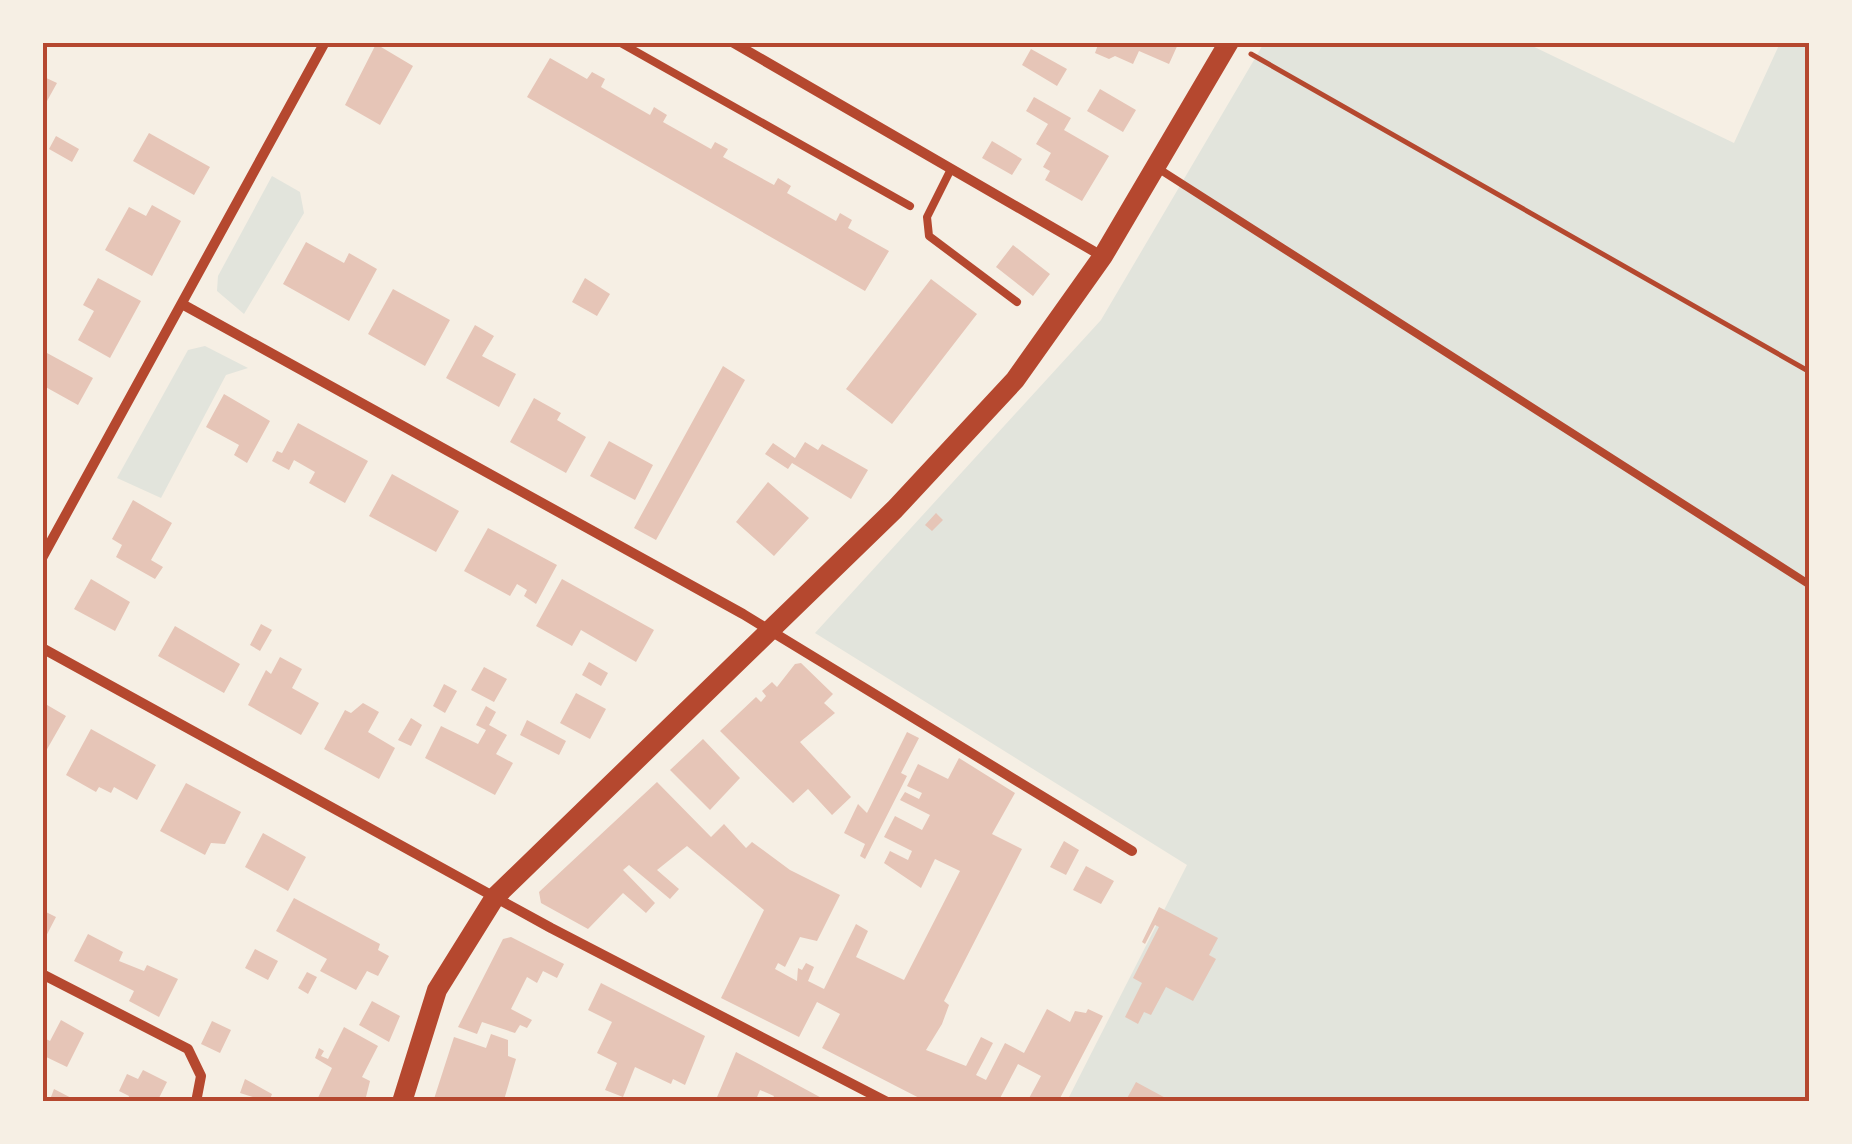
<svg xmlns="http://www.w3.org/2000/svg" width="1852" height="1144" font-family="Cabin,sans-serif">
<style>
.green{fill:#e2e4dc}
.building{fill:#e6c5b7}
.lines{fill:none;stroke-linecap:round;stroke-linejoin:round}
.path{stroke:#b5482f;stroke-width:5}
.service{stroke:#b5482f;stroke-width:8}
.minor{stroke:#b5482f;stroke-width:10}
.secondary{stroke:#b5482f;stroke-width:20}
.neatline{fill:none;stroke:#b5482f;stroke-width:4}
</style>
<rect width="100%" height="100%" fill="#f6efe4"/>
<!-- green -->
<path class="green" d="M1264,43H1526L1734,143L1780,43H1809V1101H1067L1187,865L815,633L1101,320Z
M272,176L300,192L304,213L244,314L217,291L218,276Z
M205,346L248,368L226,375L161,498L117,478L188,350Z"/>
<!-- building -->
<path class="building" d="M1099,42H1179L1169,64L1139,51L1133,64L1115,56L1109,59L1095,53Z
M376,44L413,66L380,125L345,105Z
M1031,49L1067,69L1057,86L1022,65Z
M550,58L587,79L592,72L605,79L601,87L650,115L654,107L667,115L663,122L711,149L715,142L728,149L723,157L774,185L778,178L791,186L787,193L836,221L840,213L852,220L848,228L889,251L865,291L527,97Z
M42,76L57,83L42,110Z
M1100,89L1136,110L1123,132L1087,111Z
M1034,97L1071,118L1064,130L1109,156L1082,201L1045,180L1050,171L1043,167L1051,153L1036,144L1048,124L1026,111Z
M149,133L210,167L194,195L133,161Z
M56,136L79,149L72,162L49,149Z
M992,141L1022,159L1012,175L982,158Z
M152,205L181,221L152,276L105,250L129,207L146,216Z
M306,242L344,263L349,253L377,269L349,321L283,284Z
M1013,245L1050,274L1033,296L996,267Z
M98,278L141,301L110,358L78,340L94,311L83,305Z
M585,278L610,294L597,316L572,302Z
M931,279L977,314L892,424L846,389Z
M393,289L450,320L425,366L368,334Z
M475,325L494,336L482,356L516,374L499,407L446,378Z
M47,353L93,378L78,405L42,385Z
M723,366L745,380L656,540L634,528Z
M224,394L270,421L247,463L234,455L239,445L206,427Z
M534,398L561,413L557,420L586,437L566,473L510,442Z
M298,423L368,461L345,503L309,483L315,472L294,460L289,470L272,461L277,451L282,453Z
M609,441L653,465L635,500L590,476Z
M805,442L818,450L822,444L868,470L851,499L792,463L788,469L765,454L773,443L795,458Z
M392,474L459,511L436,552L369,516Z
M768,482L809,518L774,556L736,522Z
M133,500L172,523L151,560L163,567L155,579L116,557L122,545L112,539Z
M936,513L943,520L932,531L925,525Z
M488,528L557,565L536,604L524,596L527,590L517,584L510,596L464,571Z
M91,579L130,602L115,631L74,609Z
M562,579L654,630L636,662L581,630L572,646L536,626Z
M261,624L272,630L260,651L250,645Z
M175,626L240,664L224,693L158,656Z
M280,657L302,669L292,688L319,703L301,735L248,705L266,670L271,674Z
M589,662L608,673L601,686L582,675Z
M801,663L833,694L824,703L835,713L800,742L851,797L832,815L808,789L793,803L720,731L756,697L761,702L766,696L762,691L772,682L777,687L795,664Z
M484,667L507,679L494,702L471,690Z
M444,684L457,691L445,713L433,706Z
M576,693L606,709L590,739L560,723Z
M42,702L66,716L42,758Z
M363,703L379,712L368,732L395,748L379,779L324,749L345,710L351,713Z
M486,706L496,712L489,725L507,735L496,754L513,763L495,795L425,758L441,726L478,744L486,730L476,725Z
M411,718L422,725L411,746L398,740Z
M527,720L566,741L559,755L520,735Z
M91,729L156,765L137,800L114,787L111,793L99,787L96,792L66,775Z
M907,732L919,738L901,773L907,776L865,859L860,856L865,844L844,833L858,804L867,813Z
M703,739L740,778L710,810L670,770Z
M959,758L1015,793L992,834L1022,849L944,1001L949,1005L942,1024L926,1050L966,1066L981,1037L993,1043L976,1075L986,1080L1005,1043L1024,1053L1047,1009L1070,1022L1075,1011L1086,1013L1088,1009L1103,1016L1058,1102H1027L1041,1076L1018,1064L998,1102H927L822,1048L840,1014L817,1002L799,1037L721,998L764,910L687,846L657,870L679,889L670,899L629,865L623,870L655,903L646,913L623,893L588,929L541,903L539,892L657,782L711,837L724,824L746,848L752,842L790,870L840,895L817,941L800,937L785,967L778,963L775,969L797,981L798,968L802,970L806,963L814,967L808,981L824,989L856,924L868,931L856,957L904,980L960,871L935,859L921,888L884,863L890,851L908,860L912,851L884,837L895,816L922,830L930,815L900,800L905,792L919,799L922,793L907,786L918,764L948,779Z
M186,783L241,812L225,844L211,843L205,855L160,831Z
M263,833L306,857L288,891L245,867Z
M1064,841L1079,850L1066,875L1050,867Z
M1086,866L1114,881L1101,904L1073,890Z
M294,898L380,944L378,950L389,956L378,976L367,971L356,990L320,971L327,959L276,931Z
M1159,907L1218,938L1209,955L1216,959L1193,1001L1166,987L1151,1015L1144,1012L1138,1024L1125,1017L1142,983L1133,978L1159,927L1155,925L1145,944L1142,942Z
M42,910L56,917L42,944Z
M88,934L123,952L119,961L144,971L147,965L178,979L159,1017L129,1001L134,991L74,961Z
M511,937L564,964L557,978L543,971L537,983L527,977L511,1009L532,1020L527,1028L520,1025L515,1033L482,1022L477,1034L458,1027L503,939Z
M255,949L278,961L268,980L245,968Z
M307,972L317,977L308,994L298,988Z
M601,983L705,1036L685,1085L673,1079L671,1084L635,1067L623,1097L605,1090L617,1063L597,1053L612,1022L588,1010Z
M372,1001L400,1016L389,1042L359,1025Z
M61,1020L84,1033L67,1067L42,1055V1037L50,1041Z
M212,1021L231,1030L220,1053L201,1044Z
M344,1027L378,1046L362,1077L370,1081L366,1097L364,1102H316L332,1068L315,1058L319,1048L324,1051L321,1056L328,1059Z
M491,1034L508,1040V1056L516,1059L504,1100L433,1102L454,1037L486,1048Z
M736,1052L757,1063L829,1102H771L774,1096L760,1090L755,1102H715Z
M143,1070L167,1082L157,1102H127L129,1096L119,1091L127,1074L138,1079Z
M245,1079L272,1094L269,1102L240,1093Z
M1136,1082L1173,1102H1125Z
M54,1089L79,1102H59L51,1097Z"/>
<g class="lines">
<!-- path -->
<path class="path" d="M1251,54L1810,372"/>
<!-- service -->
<path class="service" d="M619,42L910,206
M951,169L927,217L929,236L1017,302
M1159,169L1810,585"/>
<!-- minor -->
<path class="minor" d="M732,42L1102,256
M182,304L743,614L1132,851
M42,558L325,42
M42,648L551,928L887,1102
M42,974L188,1049L201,1076L196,1102"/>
<!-- secondary -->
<path class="secondary" d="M402,1102L437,990L495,897L895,509L1015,380L1103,256L1229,42"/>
</g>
<!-- border -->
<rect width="1852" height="1144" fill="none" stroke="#f6efe4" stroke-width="90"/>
<rect x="45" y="45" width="1762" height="1054" class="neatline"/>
</svg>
